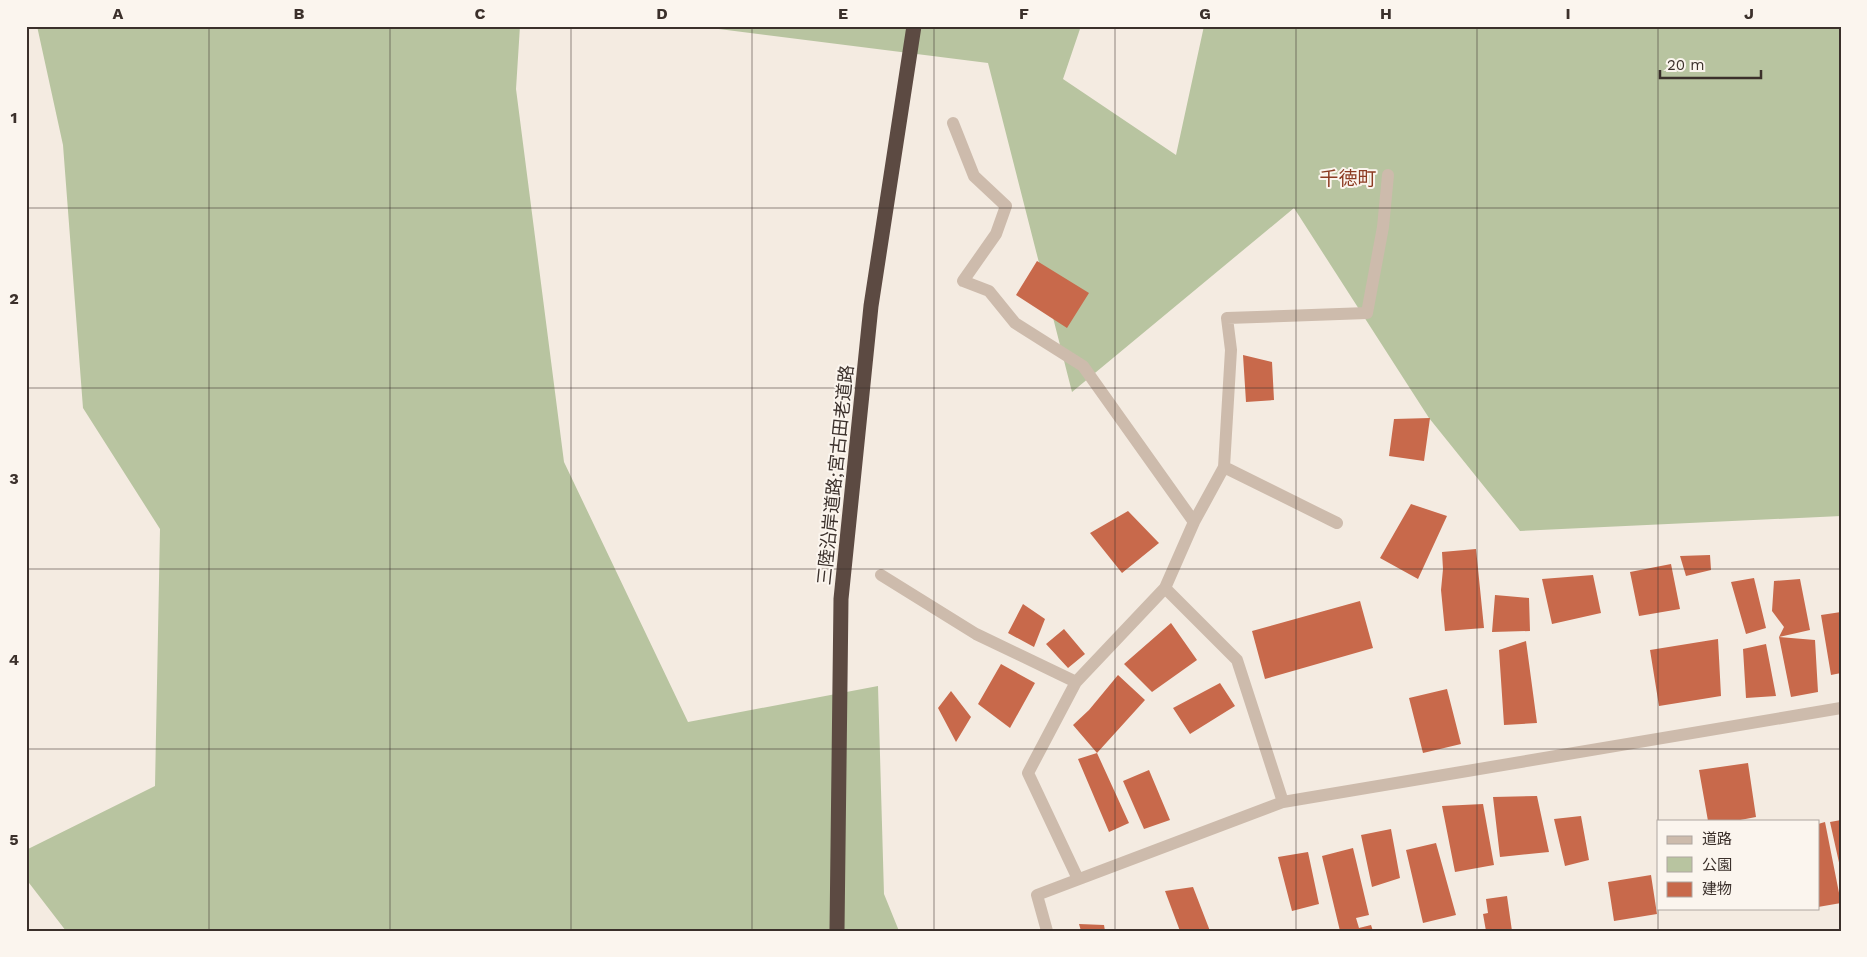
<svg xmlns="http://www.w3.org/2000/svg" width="1867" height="957" font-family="'Work Sans','Noto Sans JP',sans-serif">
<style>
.green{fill:#b8c4a0}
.building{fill:#c8694b}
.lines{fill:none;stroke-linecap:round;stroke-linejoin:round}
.minor{stroke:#cdbbac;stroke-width:12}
.highway{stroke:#5c4a42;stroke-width:15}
.grid{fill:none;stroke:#3b302b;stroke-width:1;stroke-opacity:0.55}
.labels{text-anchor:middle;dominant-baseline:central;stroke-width:4;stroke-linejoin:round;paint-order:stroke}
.street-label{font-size:18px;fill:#3b302b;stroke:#fbf5ee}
.neighbourhood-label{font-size:19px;fill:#8c3b22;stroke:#fbf5ee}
.neatline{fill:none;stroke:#3b302b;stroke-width:2}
.grid-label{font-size:16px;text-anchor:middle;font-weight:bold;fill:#3b302b}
</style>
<rect width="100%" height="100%" fill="#f4ebe1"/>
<!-- green -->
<path class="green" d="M37,26H520L516,89L564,462L688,722L878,686L884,894L899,931H66L26,879V850L155,786L160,529L83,408L63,145Z
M711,26H1081L1063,79L1176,155L1204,26H1841V516L1520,531L1429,418L1294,208L1072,392L988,63L711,28Z"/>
<!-- building -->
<path class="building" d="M1037,261L1089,293L1067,328L1016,295Z
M1243,355L1272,362L1274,400L1246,402Z
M1430,418L1424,461L1389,456L1394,419Z
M1411,504L1447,516L1418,579L1380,558Z
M1128,511L1159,543L1122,573L1090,533Z
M1476,549L1484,628L1445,631L1441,590L1443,569L1442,552Z
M1710,555L1711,570L1686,576L1680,556Z
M1671,564L1680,609L1639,616L1630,572Z
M1593,575L1601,613L1552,624L1542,579Z
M1754,578L1766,628L1746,634L1731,582Z
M1800,579L1810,630L1779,637L1784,627L1772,611L1774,581Z
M1495,595L1529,598L1530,631L1492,632Z
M1360,601L1373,648L1265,679L1252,631Z
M1023,604L1045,619L1034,647L1008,633Z
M1841,612V673L1831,675L1821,615Z
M1171,623L1197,660L1152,692L1124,664Z
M1064,629L1085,654L1068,668L1046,644Z
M1779,637L1815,640L1818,692L1791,697Z
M1718,639L1721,696L1659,706L1650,650Z
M1526,641L1537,723L1504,725L1499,650Z
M1766,644L1776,696L1746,698L1743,649Z
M1001,664L1035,683L1010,728L978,704Z
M1118,675L1145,700L1097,753L1073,725L1089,710Z
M1220,683L1235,706L1190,734L1173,708Z
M1447,689L1461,744L1423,753L1409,698Z
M951,691L971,717L956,742L938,708Z
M1097,753L1129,823L1109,832L1078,759Z
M1748,763L1756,817L1735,821H1708L1699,770Z
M1149,770L1170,820L1144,829L1123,781Z
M1537,796L1549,852L1500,857L1493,797Z
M1483,804L1494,865L1455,872L1442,806Z
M1581,816L1589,860L1565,866L1554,819Z
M1841,820V867H1840L1830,822Z
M1825,822L1841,903L1818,907V824Z
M1391,829L1400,878L1372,887L1361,835Z
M1436,843L1456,915L1423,923L1406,850Z
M1353,848L1369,915L1356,918L1359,928L1371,925L1373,931H1340L1322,856Z
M1308,852L1319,904L1292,911L1278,857Z
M1651,875L1657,914L1614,921L1608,882Z
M1193,887L1210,931H1180L1165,891Z
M1507,896L1512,931H1486L1483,914L1488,913L1486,899Z
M1079,924L1104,925L1105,931H1081Z"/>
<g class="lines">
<!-- minor -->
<path class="minor" d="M953,123L974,176L1006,206L996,234L963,281L989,291L1015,323L1083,366L1194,522
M1224,467L1337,523
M881,575L976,634L1076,682
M1165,588L1237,660L1283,802
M1078,879L1028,773L1076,682L1165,588L1194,522L1224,467L1231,350L1227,318L1367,313L1383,227L1388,175
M1047,931L1037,895L1283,802L1841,708"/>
<!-- highway -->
<path class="highway" d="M837,931L841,599L871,306L914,26"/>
</g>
<!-- grid -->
<path class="grid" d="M209,26V931M390,26V931M571,26V931M752,26V931M934,26V931M1115,26V931M1296,26V931M1477,26V931M1658,26V821M26,208H1841M26,388H1841M26,569H1841M26,749H1841M1658,908V931"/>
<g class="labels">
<!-- street labels -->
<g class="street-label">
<text transform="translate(835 475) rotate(-84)">三陸沿岸道路;宮古田老道路</text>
</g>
<!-- neighbourhood labels -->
<g class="neighbourhood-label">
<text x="1348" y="178">千徳町</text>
</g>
</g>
<!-- border -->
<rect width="1867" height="957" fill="none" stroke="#fbf5ee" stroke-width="55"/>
<!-- legend -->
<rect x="1657" y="820" width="162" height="90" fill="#fbf5ee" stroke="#aea6a0"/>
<rect x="1667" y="836" width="25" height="8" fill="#cdbbac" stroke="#aea6a0"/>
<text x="1702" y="844" font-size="15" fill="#3b302b">道路</text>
<rect x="1667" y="857" width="25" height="15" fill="#b8c4a0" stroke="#aea6a0"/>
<text x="1702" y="870" font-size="15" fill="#3b302b">公園</text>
<rect x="1667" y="882" width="25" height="15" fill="#c8694b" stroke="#aea6a0"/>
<text x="1702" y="894" font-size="15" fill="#3b302b">建物</text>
<!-- scale -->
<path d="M1660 70v8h101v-8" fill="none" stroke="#3b302b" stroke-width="2.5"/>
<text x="1667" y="70" font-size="15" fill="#3b302b" stroke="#fbf5ee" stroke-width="4" paint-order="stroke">20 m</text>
<rect x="28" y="28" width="1812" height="902" class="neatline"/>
<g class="grid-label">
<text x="118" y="19">A</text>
<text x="299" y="19">B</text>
<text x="480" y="19">C</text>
<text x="662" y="19">D</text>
<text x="843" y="19">E</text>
<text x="1024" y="19">F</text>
<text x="1205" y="19">G</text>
<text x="1386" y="19">H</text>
<text x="1568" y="19">I</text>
<text x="1749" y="19">J</text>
<text x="14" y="123">1</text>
<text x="14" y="304">2</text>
<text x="14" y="484">3</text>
<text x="14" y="665">4</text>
<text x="14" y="845">5</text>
</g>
</svg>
